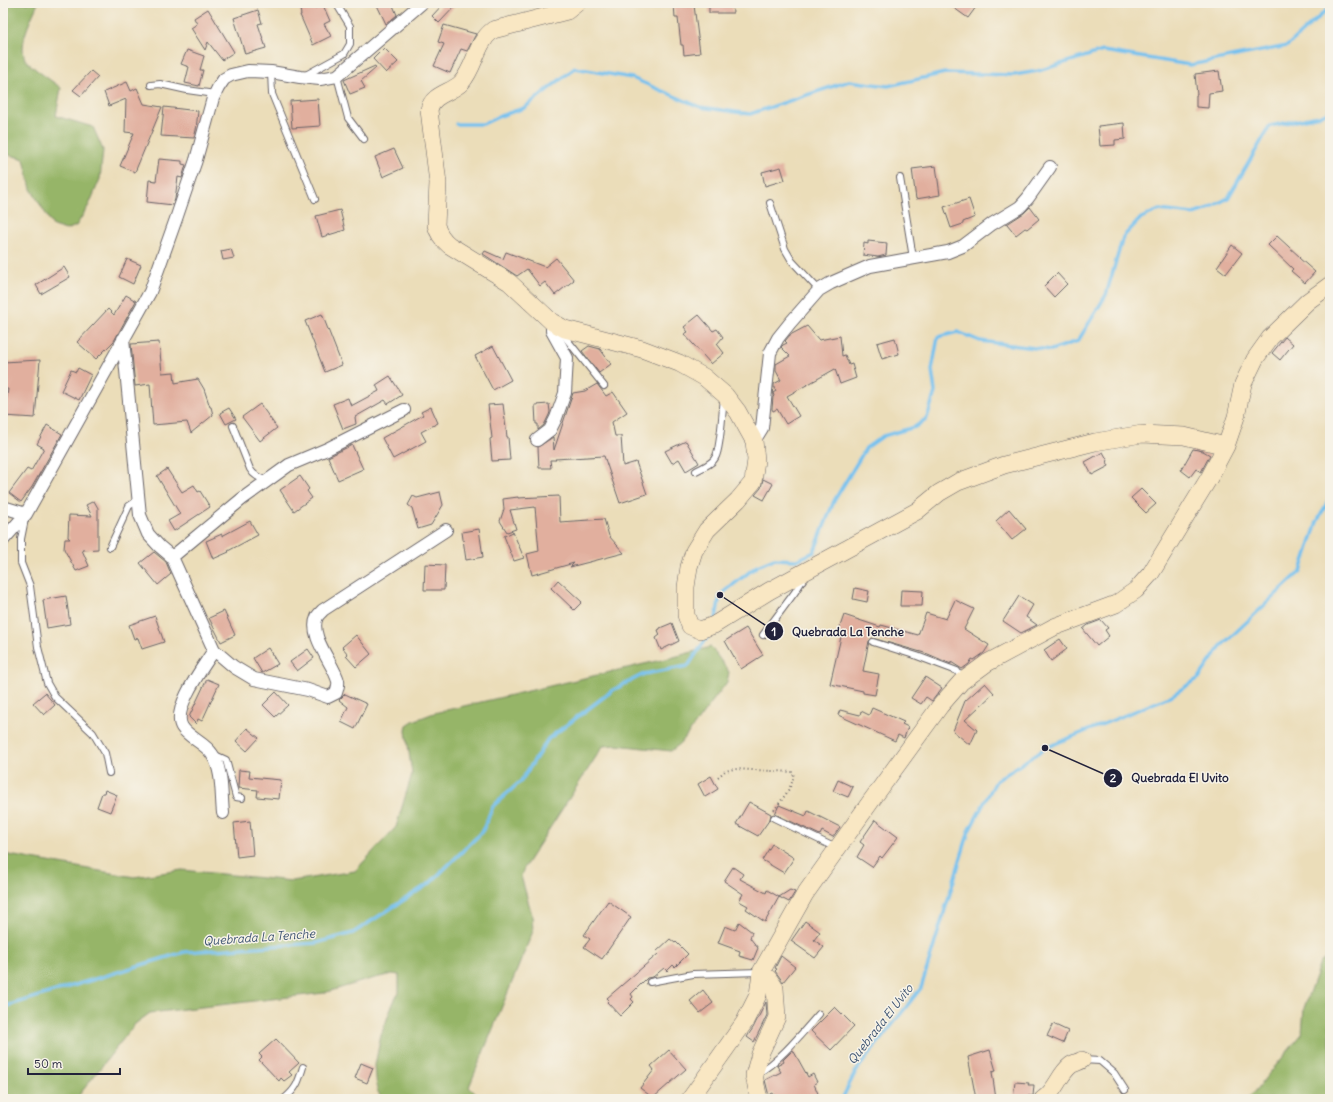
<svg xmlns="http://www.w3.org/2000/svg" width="1333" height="1102" font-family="Delius,sans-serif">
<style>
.forest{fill:#96b568;stroke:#5c6c52}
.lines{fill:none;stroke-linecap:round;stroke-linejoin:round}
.stream{stroke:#76c1ef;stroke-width:3.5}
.building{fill:#e1af9e}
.lane-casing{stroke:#686367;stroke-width:8}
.street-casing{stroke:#686367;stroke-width:14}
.secondary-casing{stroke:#686367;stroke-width:18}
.path{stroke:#686367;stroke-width:2;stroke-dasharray:1 3;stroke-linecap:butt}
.lane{stroke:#fff;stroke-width:6}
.street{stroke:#fff;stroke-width:12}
.secondary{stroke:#f9e7c3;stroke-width:17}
.labels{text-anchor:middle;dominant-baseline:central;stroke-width:3;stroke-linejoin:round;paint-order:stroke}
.water-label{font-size:12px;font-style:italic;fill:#3b5271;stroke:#f7f3e8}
.leader{fill:none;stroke:#22223b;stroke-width:1.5}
.callout-dot{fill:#22223b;stroke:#f7f3e8;stroke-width:1.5}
.mark-label{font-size:12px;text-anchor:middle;font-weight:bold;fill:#fff}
.callout-label{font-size:12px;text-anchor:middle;font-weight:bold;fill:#22223b;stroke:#f7f3e8;stroke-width:3;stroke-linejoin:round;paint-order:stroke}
</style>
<rect width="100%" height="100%" fill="#f7f3e8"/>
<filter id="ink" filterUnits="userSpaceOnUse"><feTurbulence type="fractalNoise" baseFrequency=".025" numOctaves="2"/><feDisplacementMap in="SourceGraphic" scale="8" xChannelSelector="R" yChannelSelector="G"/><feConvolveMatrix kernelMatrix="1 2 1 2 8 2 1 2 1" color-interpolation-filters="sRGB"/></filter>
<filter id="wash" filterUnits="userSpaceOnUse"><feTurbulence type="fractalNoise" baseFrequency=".012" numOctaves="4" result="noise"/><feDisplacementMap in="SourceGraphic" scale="16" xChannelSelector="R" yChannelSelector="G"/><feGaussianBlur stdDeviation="0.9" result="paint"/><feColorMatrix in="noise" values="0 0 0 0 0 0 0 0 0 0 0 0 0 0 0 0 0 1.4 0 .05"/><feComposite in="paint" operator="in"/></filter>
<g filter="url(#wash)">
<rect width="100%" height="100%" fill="#ebddb9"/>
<!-- forest -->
<path class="forest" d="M3,3H38C32,18 18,42 25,59C28,65 55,83 61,88L56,116L93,127L103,150L100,179L89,205L76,226L66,230L53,226L31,189L24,159L3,153Z
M711,647L729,672L727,682L681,743L671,751L616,745L603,746L524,868L521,876L532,915L533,931L469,1087L481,1099H382L377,1090L375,1065L381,1035L392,1006L399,990V975L392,974L367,980L324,993L150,1013L135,1024L76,1099H3V854L134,877L182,870L292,881L355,871L396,827L412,774L406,731L407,725L413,721L434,713L670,658Z
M1330,955V1099H1248L1302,1034L1304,1008L1320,963Z"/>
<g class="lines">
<!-- stream -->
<path class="stream" d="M456,124H483L500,116L524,108L575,68L632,78L700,107L750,114L849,81L888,86L945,73L1014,75L1038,71L1103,51L1190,65L1287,46L1330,7
M716,618L720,595L757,566L774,559L797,560L814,552L834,501L866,448L883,436L915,427L927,418L935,392L932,370L938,337L958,332L980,341L1051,350L1078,341L1106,295L1123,237L1141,218L1159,210L1193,214L1206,210L1228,198L1270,126L1319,116L1330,111
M3,1007L184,952L316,943L353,933L430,883L482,832L493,806L521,781L548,739L613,690L644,674L688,666L710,633
M842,1099L856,1071L921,988L969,831L996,781L1045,748L1169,697L1199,678L1220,647L1301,571L1317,522L1330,497"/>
</g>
<g id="blocks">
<!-- building -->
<path class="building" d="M299,3H314L315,8L323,5L330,21L324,24L331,36L313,45L300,15H301Z
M376,3H392L397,15L386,24Z
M444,3H458L439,23L432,16Z
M674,3H690V5H694L700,53L684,55L683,45H681L678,18H675Z
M709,3H732L733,13H709Z
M947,3H979L968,18Z
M208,9L234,52L222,60L208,42L205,50L191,28L197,24L194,18Z
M258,10L262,23L258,24L266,48L245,54L234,18Z
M444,25L476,34L467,51L461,49L450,73L434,66L444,44L438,42Z
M384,48L398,62L386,73L373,59Z
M187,50L204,56L200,70H203L199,86L185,83L189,67L181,64Z
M375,66L376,68L361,81L365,88L350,94L344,80Z
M91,71L98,77L81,96L73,90Z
M1219,71L1222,91L1209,93L1208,108L1196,107V95H1197L1195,74Z
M127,82L131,91L137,88L144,104L162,107L135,172L120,166L134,133L125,132L126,99L109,106L104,92Z
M318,99L320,126L292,128L290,101Z
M164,107L198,111L196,130L194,138L161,136Z
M1124,123L1125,139L1115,140V145L1100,146L1098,126Z
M394,149L403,168L383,177L375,157Z
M159,159L182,161V164L186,165L182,178L178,177L175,199L173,205L147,202L149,180L156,181Z
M936,166L940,195L916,199L912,169Z
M781,167L785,180L765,186L762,172Z
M969,199L975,217L963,222V224L951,228L944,207Z
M1030,207L1039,219L1027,229L1025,228L1016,235L1007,224L1024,213Z
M340,210L345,230L322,237L316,216Z
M1277,236L1300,257L1299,258L1315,272L1305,283L1291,271L1293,269L1268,245Z
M868,241L887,243L886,255L878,257L863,255L864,243L868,244Z
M1232,245L1242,253L1226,274L1217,267Z
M231,249L234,258L223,260L221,251Z
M485,251L503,259L506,252L545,267L556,258L574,280L555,295L545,282L540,286L527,269L517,276L483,254Z
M127,259L141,265L133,284L119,277Z
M64,267L70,277L41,294L36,285Z
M1057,273L1067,284L1054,297L1044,286Z
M126,295L136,301L114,341L96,359L77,342L108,309L114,315Z
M322,314L342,365L325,372L305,321Z
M699,315L713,331L717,329L723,337L717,344L724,353L711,364L684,334L688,332L684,327Z
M807,326L819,340L840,336L842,356L845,355L849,365L852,364L856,378L840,384L835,369L787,396L799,416L786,424L777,409L773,411L772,409L773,397L774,396L773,393L776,391L774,388V384L781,380L776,371V364L790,356L781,347L783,345L787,343L785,341L790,335Z
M1285,337L1293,344L1280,360L1272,353Z
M895,338L899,354L882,359L877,343Z
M159,342L162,373L174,372L175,383L198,379L204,389L210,407H211L213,415L191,433L187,422L153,425L150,384L135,386L131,344Z
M493,346L511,380L493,390L475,356Z
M589,346L600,349L611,364L599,373L582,351Z
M40,360L35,418L4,416L8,389H3V362Z
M78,368L91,375L79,400L61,391L71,370L76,372Z
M390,376L402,395L388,404L385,400L355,417L356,424L343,429L333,404L348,398L351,406L379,391L376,385Z
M597,384L606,396L613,392L627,412L612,422L615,436H621L623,466L636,462L647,494L620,503L604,456L555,459L556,460H550L551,468H539L538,447L553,437L554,450L573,393L585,391Z
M260,404L277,428L260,441L242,417Z
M503,404L507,437H508L510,460L492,461L490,439L492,438L488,405Z
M549,404L550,412L549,415L544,425L538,430V424H536L535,405Z
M431,407L438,423L421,432L426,441L393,459L382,438L423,415L421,412Z
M229,408L236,419L226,424L220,413Z
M47,425L62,434L32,487L21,502L9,493L27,469L31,471L44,448L37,444Z
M686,441L699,463L686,471L679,459L672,463L665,451Z
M352,445L363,469L338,480L328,457Z
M1193,449L1203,451L1210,455L1201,472L1196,469L1190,477L1181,470Z
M1103,452L1108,461L1107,462L1109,466L1092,475L1085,462Z
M167,469L182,492L194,485L198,492L200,491L210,507L174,531L168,521L180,514L157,476Z
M300,476L309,489L307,491L312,498L294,511L280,490Z
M763,479L773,484L764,500L755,495L761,488Z
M1141,489L1156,504L1146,513L1131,498Z
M440,492L443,505L431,525L418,529L412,508L408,505L413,496L417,498Z
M559,496L560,522L604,519L609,536L624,553L570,567L574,563L532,575L527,554L539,551L535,507L510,510L516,529L507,532L500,521L504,509L503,499L518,497V498Z
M94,501L98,508V549L82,550L89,566L76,571L64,549L65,539H70L68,537L69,515L92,516L86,505Z
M1009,509L1026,529L1012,540L996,521Z
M250,521L258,535L228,551L229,552L213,559L206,541L222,534V536Z
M479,529L483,557L466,560L462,532Z
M513,532L524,558L514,561L504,536Z
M154,552L166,562L171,574L158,585L140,563Z
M425,564L445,565L444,590H424Z
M558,580L582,602L574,610L551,588Z
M855,588L869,591L867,602L853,599Z
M901,590L923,591L922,606H900Z
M66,596L70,624L47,628L43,600Z
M1019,596L1033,605L1026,617L1037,625L1021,633L1003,621Z
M955,600L974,609L964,629L989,645L984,653L974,660L972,659L969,664L962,669L951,662V664L928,654L872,638L869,641L863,671L879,674L875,695L863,693V691L830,684L841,637L837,635L844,615L880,627L881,625L918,635L926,613L946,619Z
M224,611L235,635L221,642L209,618Z
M155,616L164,642L142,649L138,638L134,639L129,625Z
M1101,620L1108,628L1105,630L1109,636L1097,646L1083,629L1088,625Z
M672,623L679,641L661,650L656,638L660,635L658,630L660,629V628Z
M746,628L763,655L741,669L725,641Z
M356,635L371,654L356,667L346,656L348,654L342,647Z
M1060,639L1067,649L1051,661L1044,650Z
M268,648L278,664L262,673L253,658Z
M308,649L314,658L297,671L290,662Z
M925,677L942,688L932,701L926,697L921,704L911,698Z
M207,679L219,684L202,721L198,719L196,724L189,717Z
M985,683L994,693L965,720L977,730L970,745L953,731L965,701Z
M276,692L288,705L275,717L263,705Z
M45,693L55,705L44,715L33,703Z
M345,694L367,704L355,729L341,722L348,707L339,700Z
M872,708L904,722L902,724L908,727L904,738L898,735L895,741L838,715L840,710L860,715L861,711L869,715Z
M247,728L259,738L247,751L236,741Z
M239,770L250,771L249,777L281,780L279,799L257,797L258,790L238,788Z
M711,776L718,789L705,797L698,784Z
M838,780L853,787L848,797L833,791Z
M105,790L117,795L110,812L97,807L102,793H104Z
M749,802L771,814L770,819L758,836L736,824Z
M779,805L806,816L808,811L840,827L833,837L822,831L820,835L775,814Z
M875,820L898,837L882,858L880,856L872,867L857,857L864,845L860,842Z
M250,821L253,855L237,857L234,823Z
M772,844L794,858L784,873L762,860Z
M733,867L743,874L740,879L766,893L767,890L779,897L765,922L746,909L748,906L739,901L743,894L724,881Z
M790,890L795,892L789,902L779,897Z
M608,901L631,917L602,959L584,947L590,939L584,935Z
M805,921L820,932L814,940L824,947L815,958L791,941Z
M739,922L752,932L750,938L758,948L753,960L739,956L740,951L718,943L725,926L735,930Z
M670,939L675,943L676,942L688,954L675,967L673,965L667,971L664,968L653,977L647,978L631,994L633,997L631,999L634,1002L620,1016L607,1002L609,1000L607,998L658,954L656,952Z
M781,956L795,967L783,982L775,971L777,969L775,968Z
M703,990L713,1003L700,1013L690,1001Z
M766,1002L767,1015L754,1042L747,1037L753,1028Z
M835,1007L854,1026L831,1050L811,1031Z
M1053,1024L1068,1031L1063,1043L1047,1036Z
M276,1039L299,1063L289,1072L292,1075L284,1081L281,1078L279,1081L259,1060L262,1057L259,1054Z
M669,1050L686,1069L653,1098L640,1088L654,1070L651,1066Z
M793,1050L808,1077L813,1074L817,1082L814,1084L819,1096L812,1099H777L773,1093L769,1095L768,1092L765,1080L781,1072L777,1066L784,1062L783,1060Z
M990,1050L996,1071L992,1072L996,1099H976L968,1057Z
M361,1063L373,1068L367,1083L355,1078Z
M1015,1082L1029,1083L1028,1085H1034L1033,1096H1028V1099L1013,1098Z"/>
</g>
</g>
<g filter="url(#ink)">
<use href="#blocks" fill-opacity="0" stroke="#686367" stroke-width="1"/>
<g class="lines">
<defs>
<path id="lane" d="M271,72L272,94L315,199
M304,76L344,54L350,44V26L336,3
M337,76L348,118L364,139
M151,85L160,84L187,90L215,94
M900,178L913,258
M770,203L785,249L792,261L819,290
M561,332L604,386
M233,426L250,469C254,476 260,478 267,481
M696,471C703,467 713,464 716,456C721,445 722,412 724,399
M25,519L21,539V563L30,586L38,647L47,683L55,697L93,733L105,753L109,773
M110,547L129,506L138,500
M763,635L795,592L804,578
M873,642L917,656L957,671L962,679
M215,755L226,760L236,797L242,798
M774,818L836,848
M650,982L693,974L759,972
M1082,1060L1100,1061L1114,1073L1125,1090
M758,1073C778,1063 803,1032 819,1014
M284,1099C297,1088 298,1083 303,1067"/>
<path id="street" d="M123,339L140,515L148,534L159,546L172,557L214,650L234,667L254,679L308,690L328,697L336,693C337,689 339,685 338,681C334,664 308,636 317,617C318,615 321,612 323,610L446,530
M537,440L550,430L556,418L565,393L567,358L552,331V322
M754,441L762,428L770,353L778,338L790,323L819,290L831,283L870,266L948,252L963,246L992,224L1020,207L1028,198L1050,167
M3,507L26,514
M3,540L26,514L150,292L176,219L196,160L213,98L218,88L224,79L231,75L248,71L271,72L300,77L320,79L337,76L422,3
M172,557L242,499L289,465L327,449L404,410
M214,650C204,666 171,709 182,727C189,738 205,743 212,754C223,770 221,794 223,813"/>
<path id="secondary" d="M577,3L567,11L493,30C475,44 476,66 461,83C451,93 432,94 429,110L438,183L436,225C438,234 442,239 449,245L509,282L552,322L565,329L642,349L679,363L704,377L725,395L738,412L754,441L756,460L753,482L738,500L707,530L694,551L689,567L686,587V615L690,626L700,630L714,625L769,591L917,511L939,493L958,482L1004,465L1095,442L1142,434L1184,436L1226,446
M690,1099L744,1023L758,995L761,972L805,894L871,801L940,706L961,682L987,663L1054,627L1116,604L1136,590L1151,573L1209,478L1226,446L1236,417L1243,384L1255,359L1270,338L1308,301L1330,285
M760,1099L758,1095L754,1075L760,1054L777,1017L775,988L769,979L761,972
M1043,1099C1056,1091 1059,1074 1071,1065C1074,1063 1079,1062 1082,1060"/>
</defs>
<!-- lane casing -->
<use href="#lane" class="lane-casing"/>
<!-- street casing -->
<use href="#street" class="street-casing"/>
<!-- secondary casing -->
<use href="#secondary" class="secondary-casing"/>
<!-- path -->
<path class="path" d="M718,777L725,771L734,769L793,772C796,783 781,801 774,810"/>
<!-- lane -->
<use href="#lane" class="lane"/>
<!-- street -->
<use href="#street" class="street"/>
<!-- secondary -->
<use href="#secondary" class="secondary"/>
</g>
</g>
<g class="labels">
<!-- water labels -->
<g class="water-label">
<text transform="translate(259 937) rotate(-4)">Quebrada La Tenche</text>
<text transform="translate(880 1024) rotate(-52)">Quebrada El Uvito</text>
</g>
</g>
<!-- callouts -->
<path class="leader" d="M720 595L774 631M1045 748L1113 778"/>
<g class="callout-dot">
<circle cx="720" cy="595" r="4"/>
<circle cx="1045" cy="748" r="4"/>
<circle cx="774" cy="631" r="10"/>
<circle cx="1113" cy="778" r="10"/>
</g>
<g class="mark-label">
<text x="774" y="636">1</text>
<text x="1113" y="782">2</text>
</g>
<g class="callout-label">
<text x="848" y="636">Quebrada La Tenche</text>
<text x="1180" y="782">Quebrada El Uvito</text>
</g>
<!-- margin -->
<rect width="1333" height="1102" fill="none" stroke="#f7f3e8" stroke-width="16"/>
<!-- scale -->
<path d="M28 1068v6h92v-6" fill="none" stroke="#22223b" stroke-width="2"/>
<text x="34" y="1068" font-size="12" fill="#22223b" stroke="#f7f3e8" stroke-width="3" paint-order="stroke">50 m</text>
</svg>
